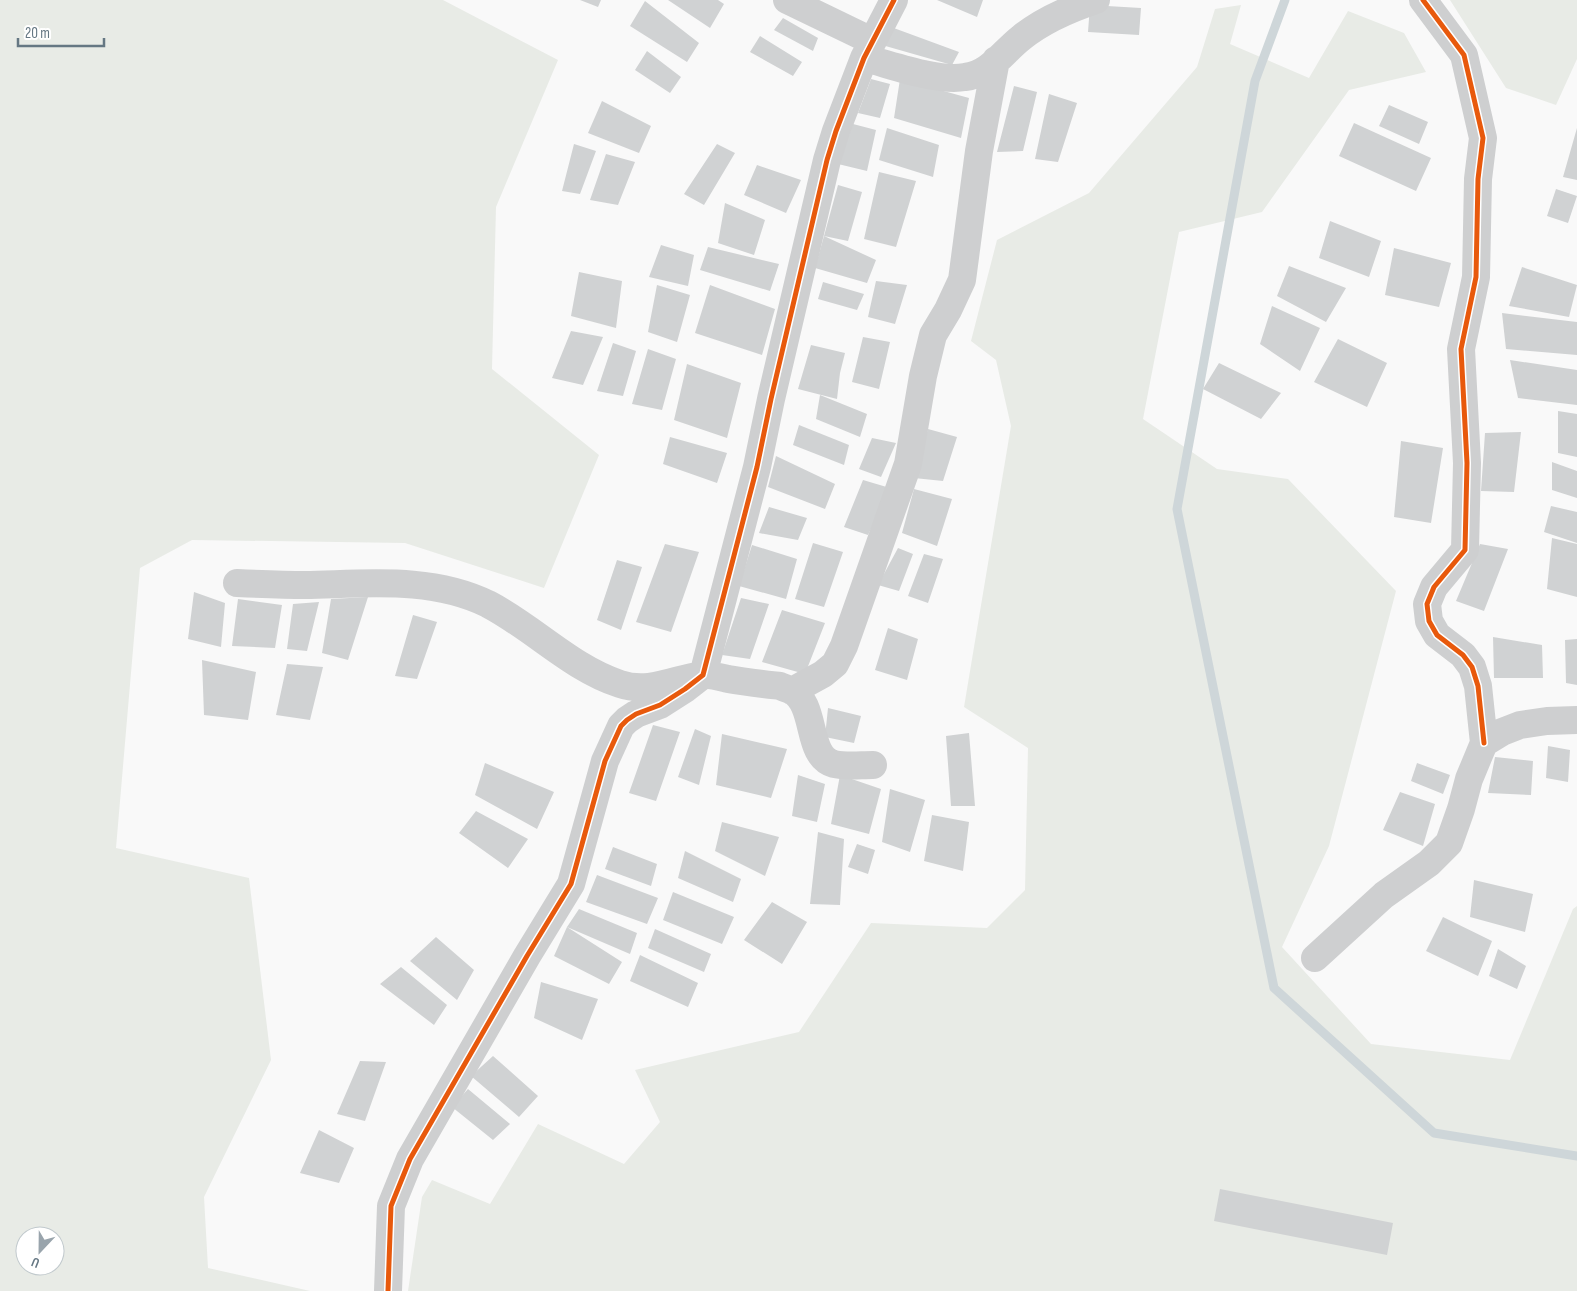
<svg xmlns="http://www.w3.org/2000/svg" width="1577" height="1291" font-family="'Sofia Sans Condensed',sans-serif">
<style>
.green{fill:#e8ebe6;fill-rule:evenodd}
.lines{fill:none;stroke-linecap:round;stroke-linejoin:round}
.stream{stroke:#ced6d9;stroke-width:9}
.building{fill:#d0d2d3}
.minor{stroke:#cecfd0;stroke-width:28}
.cycleway-casing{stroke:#fff;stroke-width:8}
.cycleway{stroke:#e8590c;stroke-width:5}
</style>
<rect width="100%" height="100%" fill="#f9f9f9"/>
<!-- green -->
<path class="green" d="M0,0H443L558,60L496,207L492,369L599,455L544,588L405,543L192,540L140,568L116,848L249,878L271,1060L204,1197L208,1268L310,1291H0ZM25,1236H55V1266H25Z
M1450,0H1577V59L1556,105L1506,88Z
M1241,5L1230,44L1309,78L1348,11L1404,33L1426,72L1349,90L1262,212L1179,232L1143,419L1217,469L1288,479L1396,591L1329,846L1282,947L1371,1044L1510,1060L1573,909L1577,906V1291H408L422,1197L432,1180L490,1204L538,1124L624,1164L660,1122L635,1070L799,1032L871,923L987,928L1025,890L1028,748L964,707L1011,426L996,360L971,341L997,240L1089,193L1197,67L1215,9Z"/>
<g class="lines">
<!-- stream -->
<path class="stream" d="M1285,0L1255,81L1177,509L1274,988L1434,1133L1577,1156"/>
</g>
<!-- building -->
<path class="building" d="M580,0H601L598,7Z
M668,0H718L724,4L710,28Z
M937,0H983L977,17Z
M645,1L699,43L687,62L630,26Z
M1090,5L1141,8L1139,35L1088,32Z
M783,18L818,38L813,51L774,30Z
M891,27L959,52L952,65L882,45Z
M760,36L802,62L793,76L750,52Z
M647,51L681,77L670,93L635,70Z
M871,79L890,84L880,118L858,113Z
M900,79L969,98L961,138L894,118Z
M1014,86L1037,92L1023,151L997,152Z
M1049,94L1077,103L1058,162L1035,159Z
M602,101L651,126L639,153L588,133Z
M1389,105L1428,122L1419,144L1379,126Z
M1354,123L1431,158L1416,191L1339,156Z
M853,124L876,130L867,171L838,164Z
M887,128L939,145L933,177L879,160Z
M1577,128V180L1563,177Z
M574,144L596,151L580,194L562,191Z
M717,144L735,153L704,205L684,194Z
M606,154L635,162L618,205L590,200Z
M757,165L801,180L786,213L744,195Z
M879,172L916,181L896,247L864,239Z
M838,185L862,192L848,241L824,236Z
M1556,189L1577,196L1568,223L1547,216Z
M725,203L765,220L754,255L718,243Z
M1330,221L1381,241L1369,277L1319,258Z
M824,236L876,260L867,283L815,268Z
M661,245L694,255L688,286L649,277Z
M708,247L779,264L770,291L700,270Z
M1394,248L1451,263L1439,307L1385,295Z
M1289,266L1346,288L1326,322L1277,296Z
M1522,267L1577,285L1569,317L1509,306Z
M579,272L622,281L616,328L571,316Z
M876,281L907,285L895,324L868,317Z
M823,282L864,294L857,310L818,299Z
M657,285L690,295L677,342L648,332Z
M710,285L775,309L762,355L695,333Z
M1272,306L1320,328L1300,371L1260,344Z
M1502,313L1577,322V355L1506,349Z
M571,331L603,337L583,385L552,378Z
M863,337L890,342L879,389L852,382Z
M1338,339L1387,363L1367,407L1314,382Z
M613,343L636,351L623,396L597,391Z
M811,345L845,353L840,373L837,399L798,389Z
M648,349L676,359L662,410L632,404Z
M1510,360L1577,370V405L1518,398Z
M1219,363L1281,393L1261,419L1203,389Z
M687,364L741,383L727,438L674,420Z
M820,395L867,414L860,437L816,419Z
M1558,411L1577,414V457L1558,453Z
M799,425L849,445L844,465L793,445Z
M928,429L957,437L943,481L914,478Z
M1521,432L1514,492L1481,491L1485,433Z
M670,437L727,453L717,483L663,464Z
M872,438L896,443L881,477L859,469Z
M1401,441L1443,448L1431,523L1394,517Z
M776,456L835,484L825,509L768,487Z
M1552,462L1577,471V498L1552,490Z
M863,480L890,488L868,535L844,527Z
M914,489L952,499L937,546L902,533Z
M1551,506L1577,512V543L1544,532Z
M769,507L807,518L798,540L759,533Z
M1552,538L1577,544V597L1547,589Z
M813,543L843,552L824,607L795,599Z
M665,544L699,552L671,632L636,622Z
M1480,544L1508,549L1484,611L1456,601Z
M752,545L797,559L786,599L739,586Z
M898,548L913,554L899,591L878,585Z
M924,554L943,559L928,603L908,596Z
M617,560L642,567L621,630L597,620Z
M194,592L225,603L221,647L188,639Z
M368,597L348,660L322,653L331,599Z
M741,598L769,604L750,659L722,655Z
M238,599L282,605L275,648L232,646Z
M319,602L307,651L287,649L293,604Z
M782,610L825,623L805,674L762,662Z
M413,615L437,622L417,679L395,676Z
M888,628L918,639L907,680L875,670Z
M1493,637L1542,645L1543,678H1494Z
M1577,639V685L1566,683L1565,640Z
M202,660L256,672L248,720L204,715Z
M287,664L323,667L310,720L276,715Z
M828,708L861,716L854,743L825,737Z
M653,725L680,732L656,801L629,793Z
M695,729L711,736L699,785L678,777Z
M969,733L975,806H951L946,736Z
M722,734L787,749L771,798L716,785Z
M1548,746L1570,750L1568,782L1546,778Z
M1495,757L1533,761L1531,795L1488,793Z
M485,763L554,792L537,829L475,795Z
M1417,763L1450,775L1443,794L1411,781Z
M798,775L825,784L817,822L792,816Z
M840,775L881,789L869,834L831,824Z
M890,789L925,800L910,852L882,842Z
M1400,792L1435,804L1423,846L1383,830Z
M476,811L528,839L508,868L459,833Z
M932,815L969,822L963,871L924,861Z
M722,822L779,837L765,876L715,851Z
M818,832L844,839L840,905L810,904Z
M857,844L875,850L868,874L848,867Z
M613,847L657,864L651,886L605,869Z
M685,851L741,879L733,902L678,878Z
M597,875L658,898L647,924L586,902Z
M1474,880L1533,894L1525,932L1470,917Z
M673,892L734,917L722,944L663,920Z
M772,902L807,922L782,964L744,940Z
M579,909L637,933L630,954L567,927L622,962L609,984L554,956L567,927Z
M1443,917L1492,941L1478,976L1426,951Z
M655,929L711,954L704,972L648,948Z
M436,937L474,970L457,1000L410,961Z
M1498,949L1526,966L1517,989L1489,976Z
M640,955L698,983L688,1007L630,981Z
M401,967L447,1005L434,1025L380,984Z
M541,982L598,999L582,1040L534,1018Z
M493,1056L538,1096L519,1117L471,1076Z
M360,1061L386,1062L365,1121L337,1114Z
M468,1089L510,1124L493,1140L452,1107Z
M319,1130L354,1148L339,1183L300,1173Z
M1220,1189L1393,1223L1387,1255L1214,1221Z"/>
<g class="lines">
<!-- minor -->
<path class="minor" d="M787,0L872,41
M1423,0L1464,55L1483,138L1478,179L1476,277L1461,349L1467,463L1465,550L1434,587L1427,604L1429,621L1437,635L1463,655L1472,667L1478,686L1484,743
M864,58C892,65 937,82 965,77C990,74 1003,52 1021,38C1043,20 1069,9 1096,0
M237,583C260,584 283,585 305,585C366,584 431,576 488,604C534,628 571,668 620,684C649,694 674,679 702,675C710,674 720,677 728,679C745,682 763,684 780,686C784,688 788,689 791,690C818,705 805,756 834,764C846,767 860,765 873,765
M792,691L823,674L835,664L844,646L908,464L923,376L933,335L948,310L962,280L979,151L996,60
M1315,958L1384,895L1429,863L1449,843L1461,809L1469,779L1484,743L1502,732L1520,725L1547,721L1577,720
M388,1291L391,1206L410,1159L527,956L571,884L605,761L621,726L627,720L636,714L660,705L685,689L703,675L757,467L771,399L827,160L836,131L864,58L894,0"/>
<defs>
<path id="cycleway" d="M1423,0L1464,55L1483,138L1478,179L1476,277L1461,349L1467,463L1465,550L1434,587L1427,604L1429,621L1437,635L1463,655L1472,667L1478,686L1484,743
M388,1291L391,1206L410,1159L527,956L571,884L605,761L621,726L627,720L636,714L660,705L685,689L703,675L757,467L771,399L827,160L836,131L864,58L894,0"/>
</defs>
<!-- cycleway casing -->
<use href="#cycleway" class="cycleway-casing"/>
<!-- cycleway -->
<use href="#cycleway" class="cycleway"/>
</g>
<!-- north arrow -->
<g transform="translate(40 1251) rotate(202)"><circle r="24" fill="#ffffff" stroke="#c1c9cd"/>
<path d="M0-4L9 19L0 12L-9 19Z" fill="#99a4ac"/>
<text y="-8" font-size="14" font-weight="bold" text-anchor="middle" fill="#657783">U</text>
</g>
<!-- scale -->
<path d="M18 38v8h86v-8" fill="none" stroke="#657783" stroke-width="2.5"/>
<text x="25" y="38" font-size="15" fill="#657783" stroke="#ffffff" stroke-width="4" paint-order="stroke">20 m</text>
</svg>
